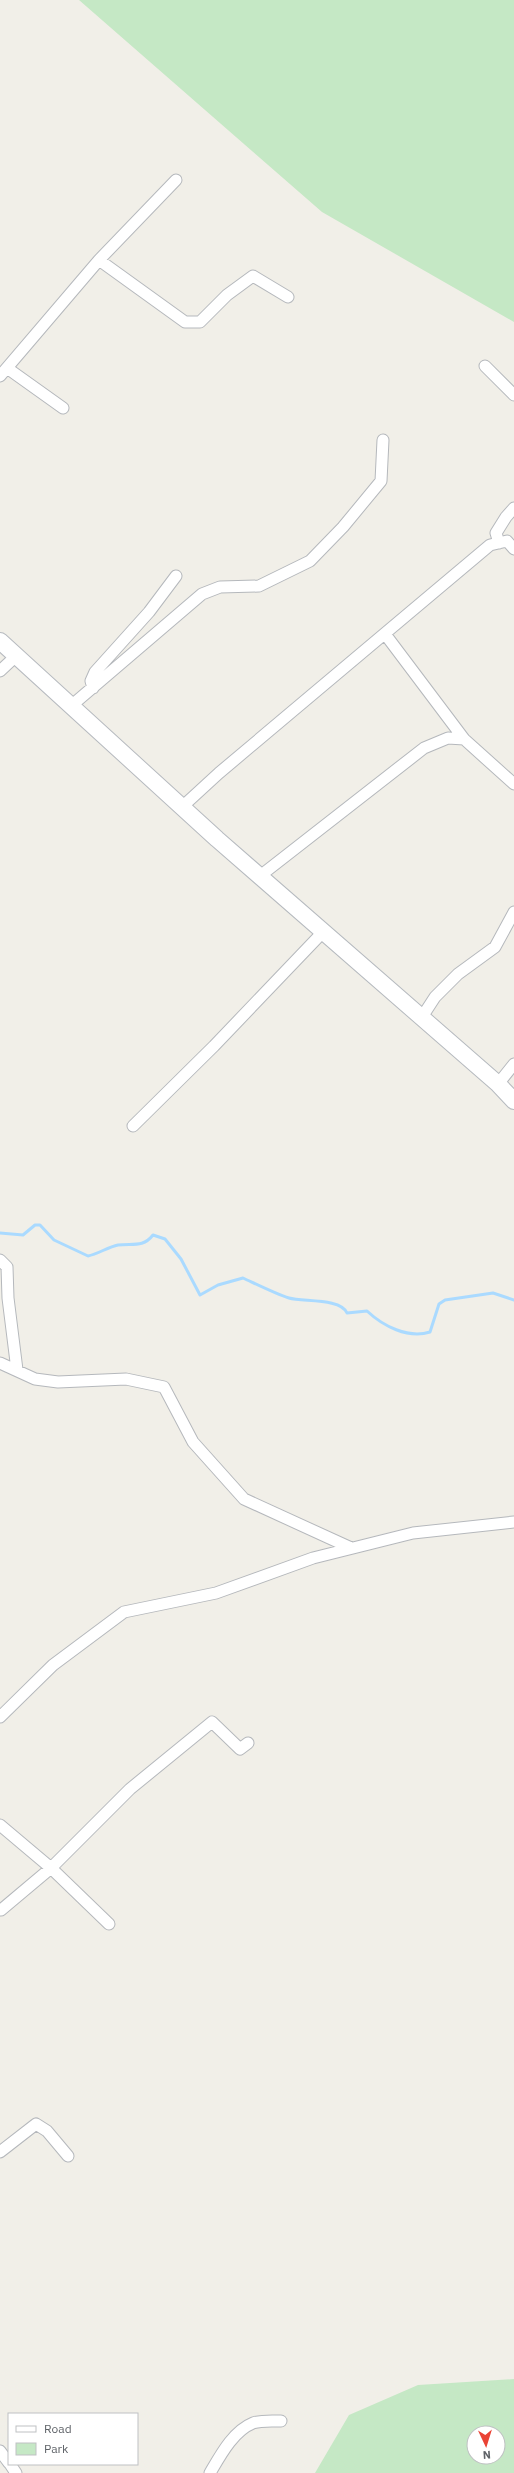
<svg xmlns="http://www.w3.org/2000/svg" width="514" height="2473" font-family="'IBM Plex Sans',sans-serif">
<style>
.green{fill:#c5e8c5;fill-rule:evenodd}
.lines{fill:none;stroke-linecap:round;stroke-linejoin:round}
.stream{stroke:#aadaff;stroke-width:3}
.street-casing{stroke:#b5b8bc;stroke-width:13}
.secondary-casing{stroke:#b6babf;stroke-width:18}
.street{stroke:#fff;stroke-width:11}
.secondary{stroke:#fff;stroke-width:16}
</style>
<rect width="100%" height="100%" fill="#f1efe8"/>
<!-- green -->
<path class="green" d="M79,0H514V322L322,212Z
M514,2379V2473H315L349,2415L418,2385ZM474,2433H498V2457H474Z"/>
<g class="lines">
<!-- stream -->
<path class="stream" d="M0,1233L23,1235L35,1225H40L54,1240L88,1256C98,1254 108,1247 118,1245C132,1243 143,1248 153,1235L165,1239L181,1259L200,1295L218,1285L243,1278C256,1284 276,1294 289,1298C303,1302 341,1298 347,1313L367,1311C383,1326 408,1339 430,1332L439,1304L445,1300L493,1293L514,1300"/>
<defs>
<path id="street" d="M99,260L185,322H200L227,295L253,276L288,297
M485,366L514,395
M7,368L63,408
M0,376L99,260L176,180
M499,543L496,533L506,517L514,508
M385,634L464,739L514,784
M0,671L16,656
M93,688L91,681L95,672L149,612L176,576
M71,706L202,594L220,587L259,586L310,561L343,527L381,481L383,440
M182,807L219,773L490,545L507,541L514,549
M260,876L424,748L448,738L464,739
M422,1017L435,997L458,974L495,947L514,912
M498,1084L514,1064
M133,1126L214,1046L323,932
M0,1260L7,1267L8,1298L17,1370
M0,1363L35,1379L58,1382L126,1379L164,1387L193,1442L244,1499L349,1547
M0,1717L53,1665L124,1612L216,1593L313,1558L413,1533L514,1522
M0,1825L51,1868L109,1924
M1,1910L51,1868L130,1789L212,1722L240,1749L248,1743
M0,2152L36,2124L47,2131L68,2156
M0,2451L9,2463
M10,2464L16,2473
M210,2473C220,2456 233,2431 253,2423C261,2420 273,2421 281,2421"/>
<path id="secondary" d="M0,641L217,839L498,1084L514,1101"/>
</defs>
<!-- street casing -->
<use href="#street" class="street-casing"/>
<!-- secondary casing -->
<use href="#secondary" class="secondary-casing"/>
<!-- street -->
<use href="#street" class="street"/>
<!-- secondary -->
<use href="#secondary" class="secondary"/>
</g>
<!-- legend -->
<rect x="8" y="2413" width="130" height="52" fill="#ffffff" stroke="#bfc1c3"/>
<rect x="16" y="2426" width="20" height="6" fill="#ffffff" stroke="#bfc1c3"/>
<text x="44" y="2433" font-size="12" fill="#5f6368">Road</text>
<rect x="16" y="2443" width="20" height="12" fill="#c5e8c5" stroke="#bfc1c3"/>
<text x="44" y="2453" font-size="12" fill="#5f6368">Park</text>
<!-- north arrow -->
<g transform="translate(486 2445) rotate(176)"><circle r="19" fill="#ffffff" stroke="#bfc1c3"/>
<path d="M0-3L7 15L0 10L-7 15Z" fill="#ea4335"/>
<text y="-6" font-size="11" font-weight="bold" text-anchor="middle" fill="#5f6368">N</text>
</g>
</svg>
